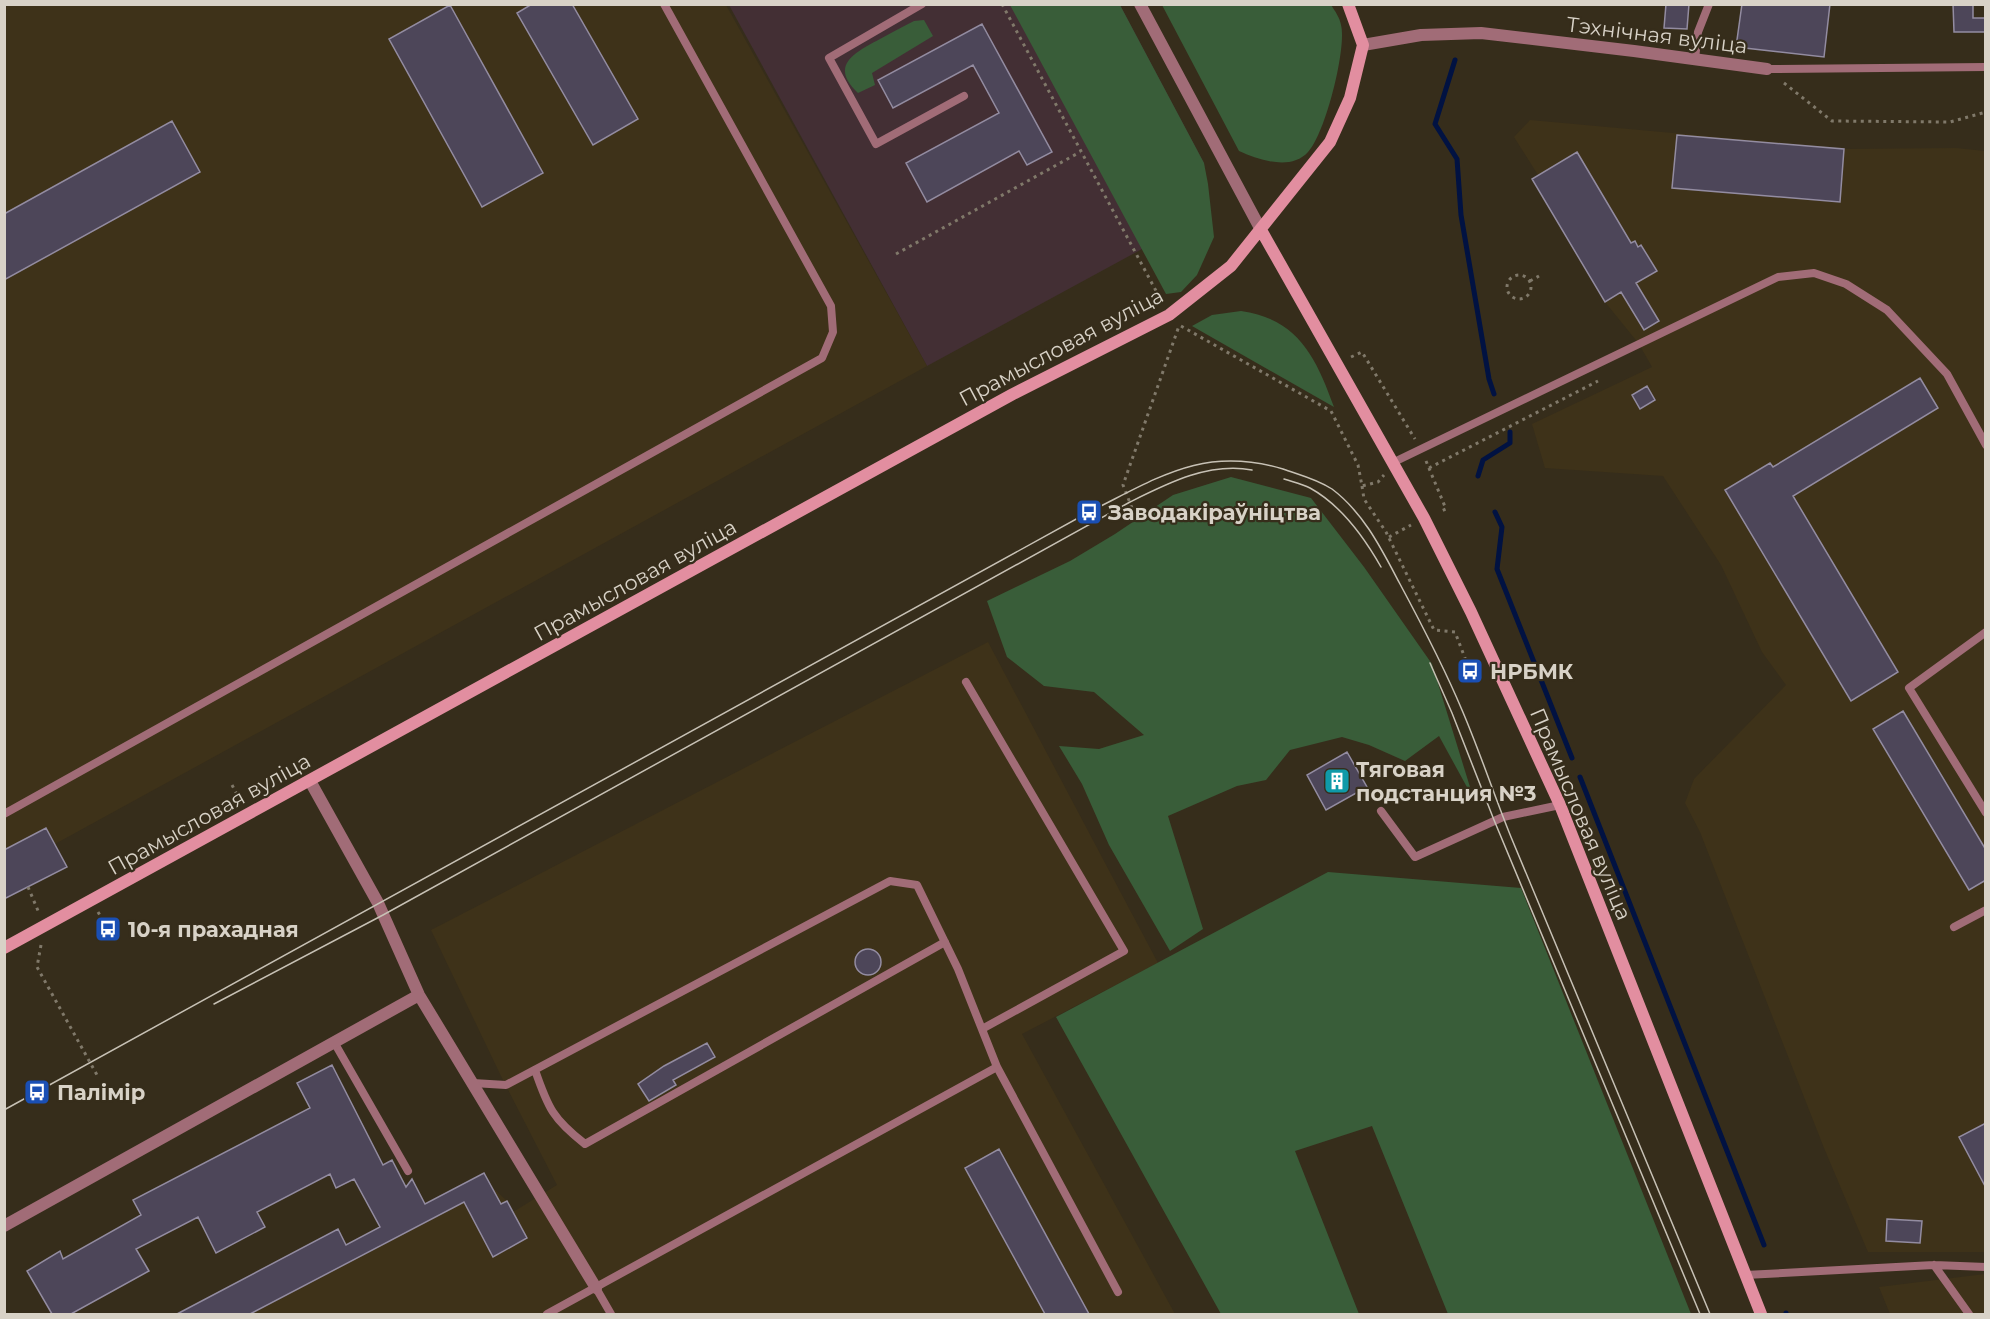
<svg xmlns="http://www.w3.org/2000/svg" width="1990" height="1319" font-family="Montserrat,sans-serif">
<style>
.commercial{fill:#432f34}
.built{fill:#3e3219}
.green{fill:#395d39}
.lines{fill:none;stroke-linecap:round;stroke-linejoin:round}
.stream{stroke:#011242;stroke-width:5}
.building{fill:#4d4659;stroke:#938ca1;stroke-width:1.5}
.path{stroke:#80796a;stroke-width:3;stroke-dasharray:3 4.5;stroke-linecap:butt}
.service{stroke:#a16c77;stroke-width:8}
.minor{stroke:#a16c77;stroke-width:12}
.tertiary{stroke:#a16c77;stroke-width:12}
.secondary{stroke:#e28ea0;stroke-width:12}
.tram{stroke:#c7c1b5;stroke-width:1.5}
.labels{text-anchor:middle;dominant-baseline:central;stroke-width:4.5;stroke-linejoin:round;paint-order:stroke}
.street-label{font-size:21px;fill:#d8d2c7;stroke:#362d1b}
.poi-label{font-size:21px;font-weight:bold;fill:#d8d2c7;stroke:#362d1b;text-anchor:start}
</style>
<rect width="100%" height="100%" fill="#362d1b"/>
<!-- commercial -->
<path class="commercial" d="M729,5H1120L1204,163L1199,218L927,366Z"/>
<!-- built -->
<path class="built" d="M5,5H726L927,366L55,844L5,899Z
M1530,120L1849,149L1956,148L1985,151V1252H1868L1824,1148L1700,832L1685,803L1694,779L1786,685L1762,652L1721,565L1663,476L1545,468L1532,424L1652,367L1639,344L1605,302L1532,179L1538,175L1514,137Z
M988,642L1158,963L1022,1034L1175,1314H250L492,1187L507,1201L513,1212L557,1185L501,1076L431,930Z
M1985,1274V1314H1890L1879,1287Z"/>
<!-- green -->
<path class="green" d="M1010,5H1120L1204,163L1208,184L1214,237L1197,275L1181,292L1166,294Z
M1162,5H1331C1335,11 1340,18 1341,25C1347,48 1325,135 1308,152C1291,171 1259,160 1239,151Z
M924,20L933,36L872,73L875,85L858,93C828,65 856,52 880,39C891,33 902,27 914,21Z
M1241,311C1298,319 1316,357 1334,407L1192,326L1212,315Z
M1231,477L1311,498L1364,567L1432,664L1474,800L1439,736L1405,761L1369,745L1342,737L1290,750L1266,780L1237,786L1168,816L1203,929L1170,951L1109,845L1082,784L1059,746L1099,749L1144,735L1094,692L1044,686L1007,657L987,601L1070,561L1115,534L1173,495Z
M1328,872L1521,888L1691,1314H1448L1372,1126L1295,1151L1359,1314H1221L1056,1017Z"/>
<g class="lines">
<!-- stream -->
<path class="stream" d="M1455,60L1435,124L1457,159L1461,215L1489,379L1494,394
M1478,476L1483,460L1510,443V432
M1495,512L1502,527L1497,569L1572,758
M1580,777L1764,1245
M1786,1313V1314"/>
</g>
<!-- building -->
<path class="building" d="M532,4H572L638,119L593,145L517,13Z
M1666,4H1689L1687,29L1664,28Z
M1742,4H1830L1824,57L1736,47Z
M1953,4H1973V18H1986V32H1954Z
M450,5L543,173L482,207L389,39Z
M982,24L1052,152L1027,165L1019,151L927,202L906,163L999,113L973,65L893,108L878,80Z
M172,121L200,172L4,280V214Z
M1677,135L1844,149L1840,202L1672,188Z
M1577,152L1631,243L1635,241L1638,247L1641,245L1657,271L1636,283L1659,321L1644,330L1621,292L1605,302L1532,179Z
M1920,378L1938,408L1793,496L1898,672L1851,701L1725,490L1770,463L1773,467Z
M1647,386L1655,400L1640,409L1632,395Z
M1903,711L1986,850V880L1969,890L1873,729Z
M1347,752L1367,787L1326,810L1307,775Z
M46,828L67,867L4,899V850Z
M855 962a13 13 0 1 1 26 0a13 13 0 1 1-26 0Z
M707,1043L715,1057L673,1080L676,1085L649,1101L638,1084L664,1066Z
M332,1065L383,1165L392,1160L406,1187L412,1179L425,1204L484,1173L501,1204L507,1201L527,1238L493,1257L464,1202L250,1314H177L338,1229L346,1245L380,1227L354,1179L336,1188L330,1174L257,1212L265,1227L216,1253L198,1217L136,1249L149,1271L71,1314H52L27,1271L60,1251L63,1259L141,1215L133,1200L310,1108L297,1083Z
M1986,1123V1188L1959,1137Z
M999,1149L1089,1314H1045L965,1168Z
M1887,1219L1922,1221L1920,1243L1886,1241Z"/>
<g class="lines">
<!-- path -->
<path class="path" d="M1002,4L1162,302
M1784,83L1832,121L1950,122L1986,112
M896,254L1080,152
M1507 287a12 12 0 1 1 24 0a12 12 0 1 1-24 0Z
M1530,281L1539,276
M1181,326L1331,411L1358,465L1362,486L1378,482L1384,475
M1351,357L1362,352L1415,439
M1426,461L1446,509L1439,512
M1429,468L1598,381
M1362,486L1364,499L1386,532L1434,630L1455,632L1470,671L1479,668
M1132,508L1123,485L1179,326
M1389,537L1411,525
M232,785L241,802
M28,887L39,913
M98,912L108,929
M41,945L37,967L97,1075"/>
<!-- service -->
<path class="service" d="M922,4L829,58L876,144L964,96
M1695,59L1698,32L1709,4
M1767,69L1986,67
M1392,463L1778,277L1814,273L1846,284L1887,310L1947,374L1986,445
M1986,632L1909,688L1986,813
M966,682L1124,951L982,1029
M1381,811L1415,857L1503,817L1560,805
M4,814L822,358L833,332L831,306L664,4
M1954,927L1986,910
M334,1042L408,1171
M535,1070C548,1108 553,1119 585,1144L945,942
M473,1083L506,1085L890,881L917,885L958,969L997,1067
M1934,1265L1969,1314
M1745,1275L1934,1265L1986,1267
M596,1288L611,1314
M547,1314L997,1067L1118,1292"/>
<!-- minor -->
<path class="minor" d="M1363,45L1421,35L1481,33L1634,51L1767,69
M310,781L378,903L419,995L596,1288
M4,1226L419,995"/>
<!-- tertiary -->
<path class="tertiary" d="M1140,4L1261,230"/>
<!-- secondary -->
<path class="secondary" d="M1261,230L1424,518L1471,612L1560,805L1761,1314
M4,948L1013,394L1169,315L1231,266L1330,142L1350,98L1363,45L1348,4"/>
<!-- tram -->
<path class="tram" d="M1284,479C1293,482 1302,484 1310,488C1341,505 1364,537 1381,567
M1430,663L1452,713L1494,820L1700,1314
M214,1004L383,915L1130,502C1168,483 1209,462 1252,470
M4,1110L1089,512C1158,478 1203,445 1283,469C1300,475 1317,479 1332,489C1364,513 1382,550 1400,584C1422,625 1444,667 1462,710C1480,752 1494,795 1511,837C1577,996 1644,1155 1710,1314"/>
</g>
<!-- icons -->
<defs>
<symbol id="bus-square" viewBox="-11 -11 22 22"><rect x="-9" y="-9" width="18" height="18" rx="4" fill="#1a4fb4" stroke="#362d1b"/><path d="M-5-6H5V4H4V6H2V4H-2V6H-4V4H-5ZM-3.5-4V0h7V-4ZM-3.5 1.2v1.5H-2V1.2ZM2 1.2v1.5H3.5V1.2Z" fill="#fff"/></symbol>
<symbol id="building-square" viewBox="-11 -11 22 22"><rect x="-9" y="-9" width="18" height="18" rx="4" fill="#0f9aa8" stroke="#362d1b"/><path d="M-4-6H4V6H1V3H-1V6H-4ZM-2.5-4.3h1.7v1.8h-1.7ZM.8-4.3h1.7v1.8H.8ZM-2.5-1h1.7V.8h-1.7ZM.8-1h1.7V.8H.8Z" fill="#fff"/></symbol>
</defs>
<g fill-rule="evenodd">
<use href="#bus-square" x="1074" y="497" width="30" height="30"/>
<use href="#bus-square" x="1455" y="656" width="30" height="30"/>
<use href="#building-square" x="1322" y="766" width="30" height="30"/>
<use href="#bus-square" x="93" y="914" width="30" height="30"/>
<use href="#bus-square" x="22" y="1077" width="30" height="30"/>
</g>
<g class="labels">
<!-- street labels -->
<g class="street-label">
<text transform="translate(1657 35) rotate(7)">Тэхнічная вуліца</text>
<text transform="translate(1061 347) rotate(-28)">Прамысловая вуліца</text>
<text transform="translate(635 580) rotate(-29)">Прамысловая вуліца</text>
<text transform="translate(209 814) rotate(-29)">Прамысловая вуліца</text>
<text transform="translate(1581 814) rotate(67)">Прамысловая вуліца</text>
</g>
<!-- poi labels -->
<g class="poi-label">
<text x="1108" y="512">Заводакіраўніцтва</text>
<text x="1490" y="671">НРБМК</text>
<text x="1356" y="769">Тяговая<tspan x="1356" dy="24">подстанция №3</tspan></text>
<text x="128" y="929">10-я прахадная</text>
<text x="57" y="1092">Палімір</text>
</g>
</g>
<!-- border -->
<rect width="1990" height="1319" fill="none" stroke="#d8d2c7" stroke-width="12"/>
</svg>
